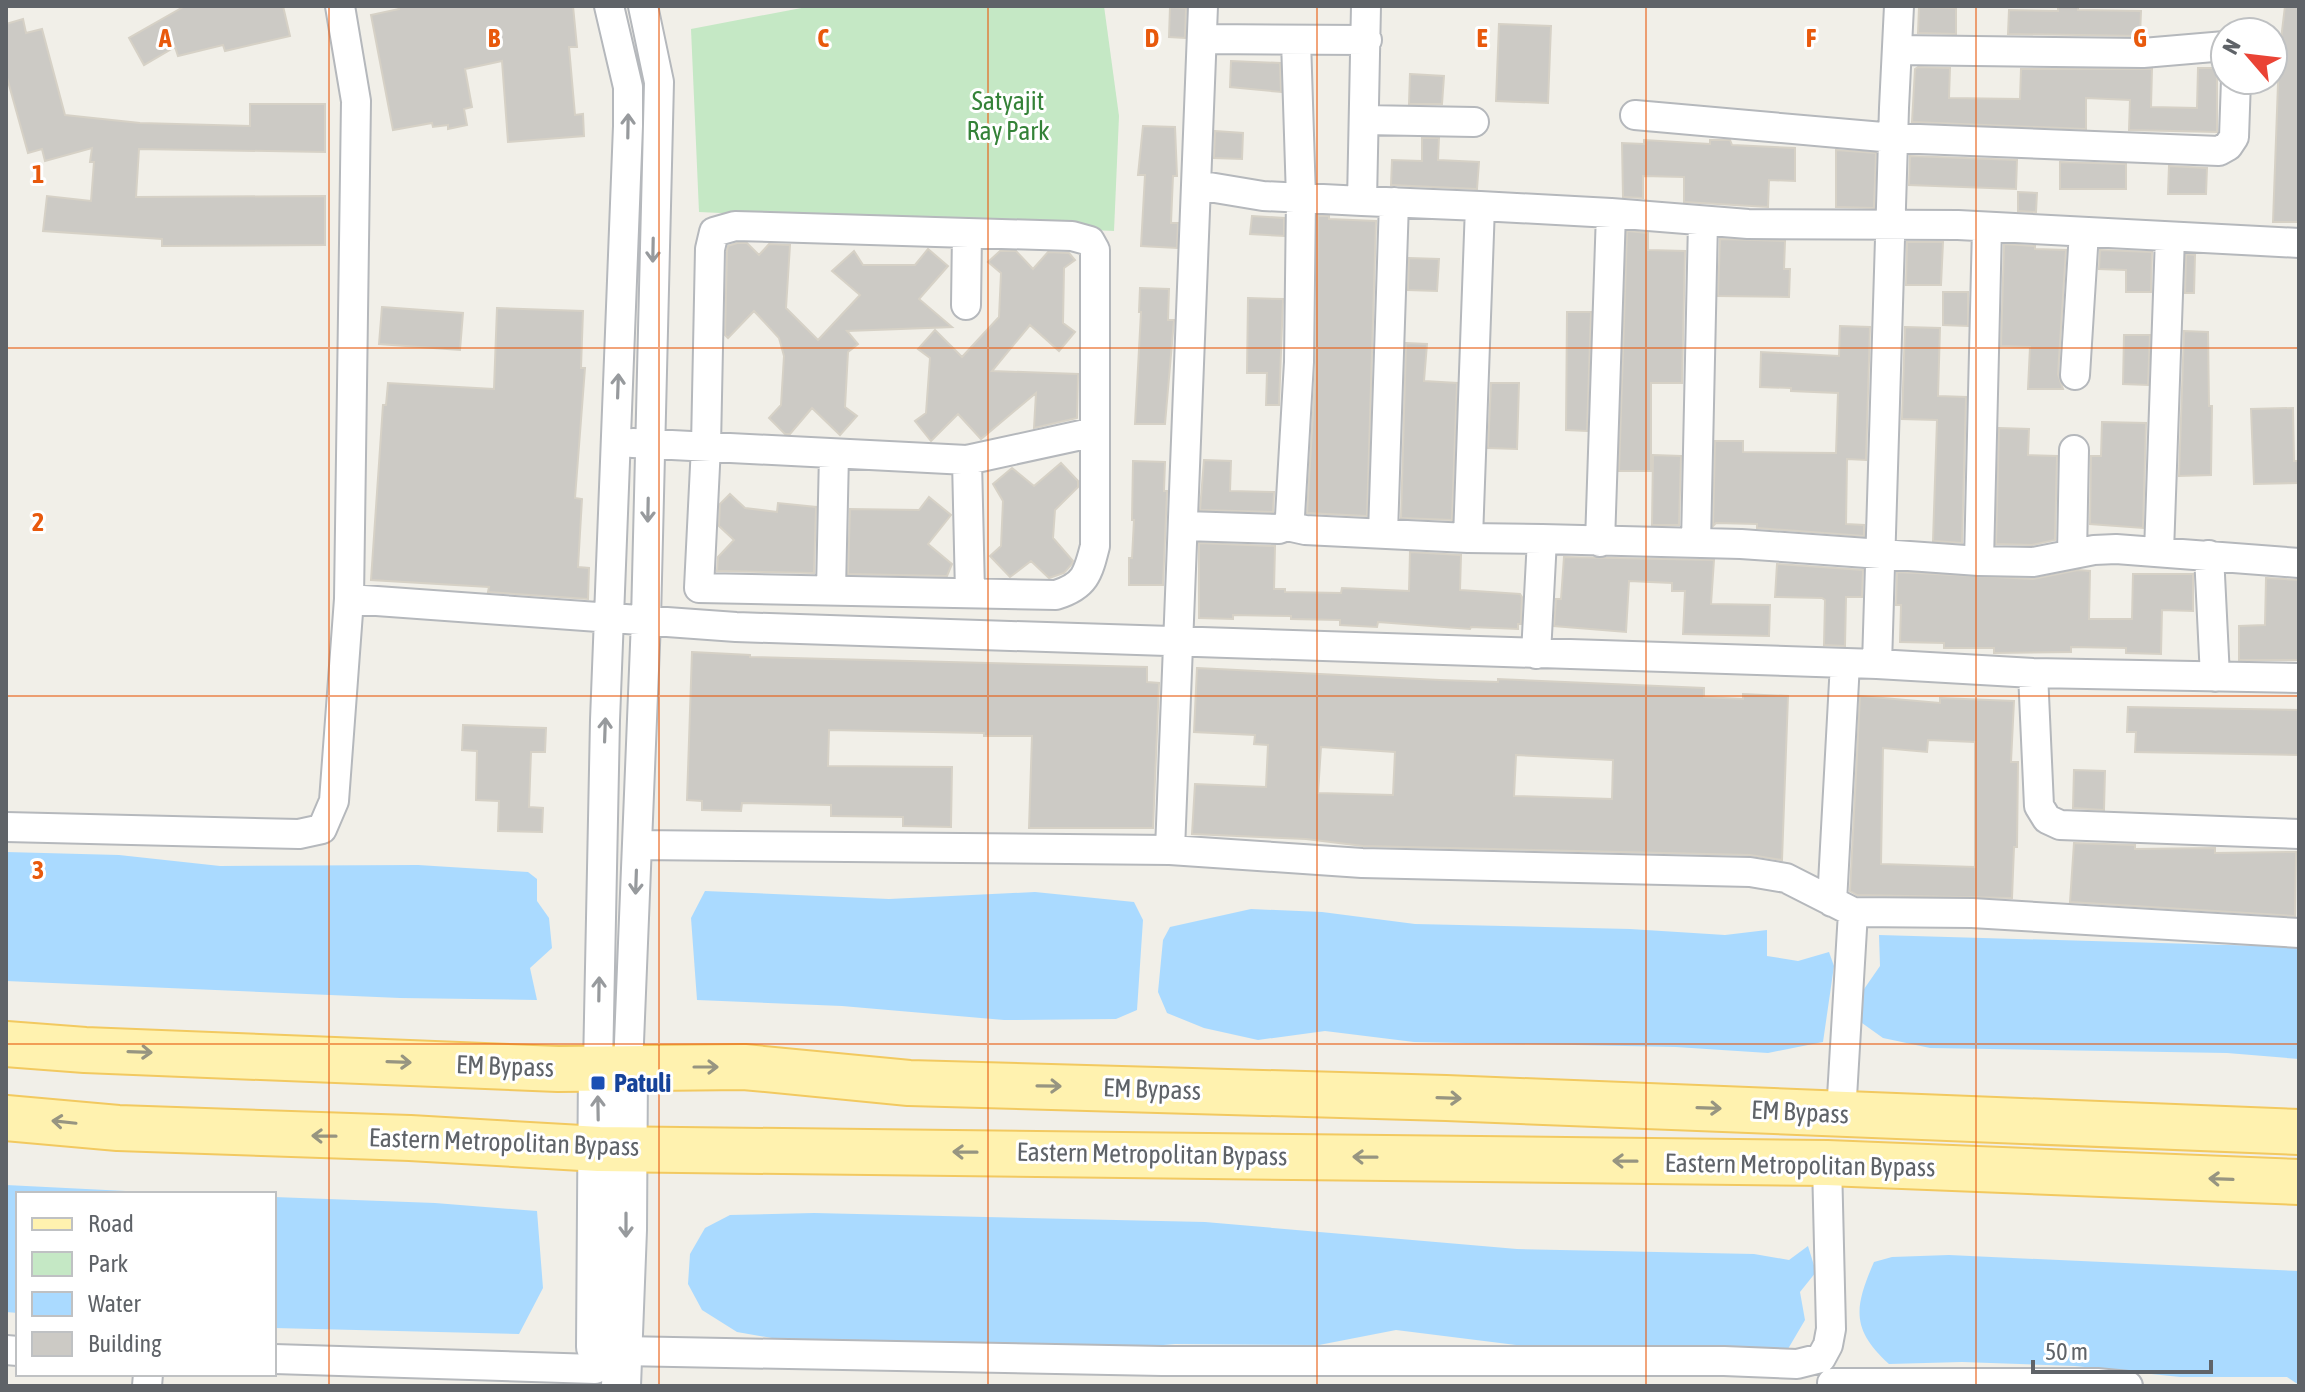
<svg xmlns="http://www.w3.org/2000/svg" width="2305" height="1392" font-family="'Asap Condensed',sans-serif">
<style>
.green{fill:#c5e8c5}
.water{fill:#aadaff}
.building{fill:#cccac5;stroke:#d6d1c6;stroke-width:2;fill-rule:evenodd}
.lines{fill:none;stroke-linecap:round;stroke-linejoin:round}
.street-casing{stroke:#b5b8bc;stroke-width:32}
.secondary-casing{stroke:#b6babf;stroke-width:42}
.primary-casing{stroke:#f2c960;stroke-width:48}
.street{stroke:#fff;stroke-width:28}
.secondary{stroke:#fff;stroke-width:38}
.primary{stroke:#fff2af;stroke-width:44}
.oneway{stroke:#979a9d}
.oneway2{stroke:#979581}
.grid{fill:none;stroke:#e8590c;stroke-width:2;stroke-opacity:0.55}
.transit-dot{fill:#1a4fb4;stroke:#fff;stroke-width:3}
.labels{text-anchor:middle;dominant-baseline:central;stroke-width:6;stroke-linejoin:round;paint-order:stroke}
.park-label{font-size:26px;fill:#348238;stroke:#fff}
.street-label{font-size:26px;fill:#5f6368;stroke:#fff}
.transit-label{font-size:26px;font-weight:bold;fill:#164399;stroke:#fff;text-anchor:start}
.grid-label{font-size:26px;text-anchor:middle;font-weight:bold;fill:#e8590c;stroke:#fff;stroke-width:6;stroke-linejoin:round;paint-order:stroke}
</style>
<rect width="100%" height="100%" fill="#f1efe8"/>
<!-- green -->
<path class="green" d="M812,6H1104L1119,116L1114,231L699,212L691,29Z"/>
<!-- water -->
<path class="water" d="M6,852L119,855L220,866L418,865L528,872L537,879V901L549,918L552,948L530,968L537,1000L400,998L6,981Z
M705,891L889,899L1035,892L1134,902L1143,920L1137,1010L1116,1019L1004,1020L842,1006L697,1000L691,918Z
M1251,909L1322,912L1415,924L1630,929L1725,935L1767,930V956L1798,961L1829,952L1834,966L1823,1042L1768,1053L1676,1047L1414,1042L1325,1031L1258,1040L1204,1028L1167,1013L1158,992L1163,940L1170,927Z
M1879,935L2299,947V1059L2227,1053L1930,1048L1883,1038L1862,1023V992L1880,966Z
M6,1185L186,1194H202H18V1313L6,1312Z
M274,1197L435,1203L537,1211L543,1288L519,1334L274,1328Z
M814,1213L1205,1222L1517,1249L1754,1254L1789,1260L1808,1246L1816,1272L1800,1292L1805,1320L1785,1354H1628L1524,1346L1396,1330L1319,1345L1175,1344L1081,1352L918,1342L789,1341L737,1332L702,1310L688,1284L690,1254L705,1228L730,1215Z
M1949,1255L2299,1271V1385L2287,1377H2180L2075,1366L1962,1362L1889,1364C1851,1329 1854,1308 1874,1262L1892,1257Z"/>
<!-- building -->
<path class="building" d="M185,6H283L290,36L225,51L223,45L178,56L175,47L144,65L129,38Z
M398,6H573L577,47H569L575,115L583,114L584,136L508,142L502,61L465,69L472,107L464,109L467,125L448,129V125L433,127L432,123L393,130L371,15L399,9Z
M2058,6L2078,7V10L2141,11L2140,36L2008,34L2009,10L2058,11Z
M2285,6L2299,7V222H2273L2279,56Z
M1170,7L1186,8L1185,38L1169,37Z
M1919,7L1956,8V34L1918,33Z
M23,19L26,33L42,29L65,115L140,123L250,126V104H325V152L139,149L136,197L325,196V245L162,246V239L43,231L47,196L91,201L94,162H90L92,148L45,161L42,149L28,153L6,74V24Z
M1499,24L1551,26L1548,103L1496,101Z
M1231,61L1280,63L1281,92L1230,87Z
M1918,67L1950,68L1949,98L2020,99L2021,69H2152L2151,107L2197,108L2198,68H2217V132L2129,130L2130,100L2086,98V129L1912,122L1915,69Z
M1410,74L1444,76L1442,104H1409Z
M1143,126L1175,127L1177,176H1173L1171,223H1178L1177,248L1141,246L1145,175H1138Z
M1215,131L1243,133L1242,159L1214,158Z
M1422,138H1439L1438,160L1479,162L1477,189L1391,185L1392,160L1422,161Z
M1644,140L1710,144V140H1730L1732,145L1795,148V181L1769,180L1768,207L1684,202V177L1643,176V198L1623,197L1622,143L1644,144Z
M1836,150L1876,153L1874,208L1836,207Z
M1910,156L2017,160L2016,189L1909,185Z
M2060,162L2126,164V189H2060Z
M2169,166L2207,168L2206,194H2168Z
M2018,192L2037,193L2036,212L2018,211Z
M1252,216L1284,218V236L1250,234Z
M1318,216H1329V219L1376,221L1367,516L1307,513L1316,363Z
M1627,231L1648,233V250L1685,251L1682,383H1651V471H1619Z
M1720,239L1785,241L1784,269H1790L1789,297L1718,296Z
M1907,242H1943L1941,285H1906Z
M737,243H747L759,255L769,244L790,245L786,308L818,340L860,295L832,271L854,251L863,265H915L928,249L948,266L919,299L952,327L847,331L858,344L848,352L845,407L857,416L840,435L812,408L790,434H785L769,418L781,405L784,356L779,338L754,311L728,338L725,335L727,251L728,246Z
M2004,244L2035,246V249L2066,250L2058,374L2063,389H2028L2030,347L2001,346Z
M2100,250L2152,252L2151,292H2126V270L2099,269Z
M1000,251H1016L1033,269L1048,252L1069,253L1075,260L1064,268L1063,323L1075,332L1059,351L1030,325L992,371L1078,374L1077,418L1034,428L1036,393L981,439L958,414L931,441L915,421L926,413L930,358L918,349L935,330L962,357L999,317L1001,273L988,262Z
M2186,254L2195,255L2194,293H2185Z
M1409,258L1439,259L1437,291L1408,290Z
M1140,288L1169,289L1168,320H1174L1165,424H1135L1141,312H1139Z
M1943,292H1968V326L1943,325Z
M1248,298L1283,299L1279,405H1266L1267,373H1247Z
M382,307L463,313L460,350L379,344Z
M497,308L583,311L581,368H585L575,498L582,499L578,567L589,568L588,599L488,592L489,587L371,580L383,405H386L388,383L494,389Z
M1567,312H1591L1587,431L1566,430Z
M1840,326L1870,327L1866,460L1847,459L1846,524L1864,525V536L1757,528V524L1716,523L1713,526L1715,441H1743V452L1836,453L1838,393L1791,391V388L1760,387L1761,352L1839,356Z
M1905,327L1940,328L1938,396L1966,397L1962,543L1933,541L1937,420L1902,419Z
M2184,331L2208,332L2209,406H2212L2211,475L2179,476Z
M2124,335H2150L2148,385L2123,384Z
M1406,343L1427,344L1424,381L1457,383L1452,520L1401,518Z
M1491,383H1519L1517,449L1488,448Z
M2293,408L2294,461H2298L2299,483L2254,484L2251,409Z
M2102,422L2146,423L2143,528L2090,524L2091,456H2101Z
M1999,428L2029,429L2028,455L2057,456L2055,540L2032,545L1996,544Z
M1653,455L1681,456L1679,525H1652Z
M1204,460L1231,461L1230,491L1274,492L1273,512L1200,510Z
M1133,461L1165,462L1164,491H1167L1163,585H1129V558H1132L1134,520H1132Z
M1061,463L1078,481V487L1055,510L1053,538L1073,561L1072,564L1064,573L1049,578L1031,561L1010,577L990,556L1001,546L1003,501L993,484L1012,468L1034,486Z
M730,494L745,508L777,512L778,503L816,507L814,573L717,571L718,557L734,540L719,526L720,504Z
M929,497L951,515L928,544L952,564L947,576L848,574L850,509L919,510Z
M1199,543L1275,546L1274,589H1285V592L1341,593L1342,588L1409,591L1410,552L1461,555L1460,590L1520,594L1522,597L1521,624H1518V629L1471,627L1470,629L1378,622L1377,627L1340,625V620L1291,619V616L1233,615V619L1199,618Z
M1564,557L1714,560L1711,604L1770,605L1769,636L1683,634L1685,591H1672V583L1629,581L1626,632L1554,626L1556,599H1561Z
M1777,564L1863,570L1862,597H1846L1845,646L1824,645L1825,600L1822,598L1775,597Z
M2078,570L2090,571L2089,619H2132L2133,574H2193V611L2162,610L2161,654L2126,653V648L2071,647V652L1994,653V648H1944V643L1900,642L1901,605H1896L1897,572L2033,579Z
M2266,578L2299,580V660H2239V626L2265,625Z
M692,652L750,655V657L1147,667V682L1159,683L1153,828H1029L1032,736H984V733L829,730L828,766L952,767L951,827L903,826V817L831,816V805L742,803L741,811L702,810V801L687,800Z
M1197,668L1440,680L1498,682V679L1704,688V697L1743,699V694L1788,696L1782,860L1750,855L1363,846L1306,839L1192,834L1195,784L1266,787L1268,745L1254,744L1255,735L1194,732ZM1321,747L1395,752L1393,795L1318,793ZM1516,755L1613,760L1612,799L1514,796Z
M1860,696L1940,703V698L2014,701L2011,762H2018L2017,847H2014L2012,898L1857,895L1850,891ZM1928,740L1975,742V867L1881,864L1883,748L1927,752Z
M2128,707L2299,710V755L2135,752L2136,732H2127Z
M463,725L546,728L545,752H531L529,807L543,808L542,832L498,831L499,801L476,800L477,751L462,750Z
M2074,770L2105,771L2104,810L2073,808Z
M2074,843L2135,845V849L2215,848V853L2296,852L2295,916L2070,902Z"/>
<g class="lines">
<defs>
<path id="street" d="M1366,6L1362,201L1480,206L1468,538L1542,539L1536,654
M1203,39L1367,40
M1897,50L2143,53L2225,46
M1635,115L1894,138L2219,151L2228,146L2234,137L2236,80
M1364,120L1474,122
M1197,185L1263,196L1362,201
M1480,206L1611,213L1748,224L1958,225L2299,243
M735,226L1072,236L1090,241L1095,250V546C1088,574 1085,586 1056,595L699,588L706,446L710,249L714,232Z
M966,305L967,233
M2075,375L2084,232
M633,443L967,460L1095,432
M967,460L970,593
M1184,526L1279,529L1287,526L1290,516L1299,362L1301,198L1296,40
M1287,526L1305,530L1468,538
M1383,533L1394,202
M1542,539L1741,544L1979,561L2033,562L2094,550L2116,549L2299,563
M1600,542L1611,213
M1696,543L1703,221
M2159,552L2170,237
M2072,554L2074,450
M2209,555L2215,677
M1979,561L1987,227
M831,590L834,454
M349,599L736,627L1877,664L2033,673L2299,678
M1877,664L1894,108L1899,6
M2033,673L2039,806L2047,819L2060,825L2299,834
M6,827L299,834L322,829L334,801L349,599L356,101L340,6
M637,845L1170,850L1362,863L1750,872L1786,878L1853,912
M1170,850L1203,6
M1832,902L1845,663
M598,1067L605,720L628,126V87L609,6
M628,1067L646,620L659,82L643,6
M1841,1114L1853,912L1972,913L2299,933
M6,1350L18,1351
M622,1351L1162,1361H1724L1797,1364L1821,1358L1828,1345L1831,1329L1827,1163
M274,1359L595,1369
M1832,1383H2097L2128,1386
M147,1386L148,1374"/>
<path id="secondary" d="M596,1347L598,1067
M621,1386L627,1230L628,1067"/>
<path id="primary" d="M6,1044L85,1050L558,1069L744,1067L909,1083L1446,1098L2299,1132
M6,1118L118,1128L410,1138L599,1149L1827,1163L2299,1182"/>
</defs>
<!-- street casing -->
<use href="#street" class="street-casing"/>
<!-- secondary casing -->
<use href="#secondary" class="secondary-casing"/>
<!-- primary casing -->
<use href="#primary" class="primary-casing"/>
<!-- street -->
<use href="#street" class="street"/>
<!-- secondary -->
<use href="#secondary" class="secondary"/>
<!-- primary -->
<use href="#primary" class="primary"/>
</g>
<!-- one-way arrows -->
<defs><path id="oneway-shaft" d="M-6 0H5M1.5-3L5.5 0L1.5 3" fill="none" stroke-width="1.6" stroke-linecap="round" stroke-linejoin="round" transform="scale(2)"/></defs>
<g class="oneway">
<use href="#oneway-shaft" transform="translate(628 126) rotate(-89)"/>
<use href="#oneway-shaft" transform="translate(653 250) rotate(91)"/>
<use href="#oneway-shaft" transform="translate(618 386) rotate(-88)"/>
<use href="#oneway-shaft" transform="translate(648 510) rotate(91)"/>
<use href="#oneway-shaft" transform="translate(605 730) rotate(-88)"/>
<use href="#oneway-shaft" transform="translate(636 882) rotate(92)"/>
<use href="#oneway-shaft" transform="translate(599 989) rotate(-89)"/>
<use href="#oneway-shaft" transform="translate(598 1108) rotate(-91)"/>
<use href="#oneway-shaft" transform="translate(626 1225) rotate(90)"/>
</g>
<g class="oneway2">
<use href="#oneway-shaft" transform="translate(140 1052) rotate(2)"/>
<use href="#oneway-shaft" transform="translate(399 1062) rotate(2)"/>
<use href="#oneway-shaft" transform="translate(706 1067)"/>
<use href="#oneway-shaft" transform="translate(1049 1086) rotate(1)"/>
<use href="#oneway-shaft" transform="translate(1449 1098) rotate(2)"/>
<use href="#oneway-shaft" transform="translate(1709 1108) rotate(2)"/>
<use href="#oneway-shaft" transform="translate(64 1122) rotate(-174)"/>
<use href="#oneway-shaft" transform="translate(324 1136) rotate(-179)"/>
<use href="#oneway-shaft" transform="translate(965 1152) rotate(-179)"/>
<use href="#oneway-shaft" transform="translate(1365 1157) rotate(-179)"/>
<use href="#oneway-shaft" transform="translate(1625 1161) rotate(-179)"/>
<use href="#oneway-shaft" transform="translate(2221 1179) rotate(-178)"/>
</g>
<!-- grid -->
<path class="grid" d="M329,6V1386M659,6V1386M988,6V1386M1317,6V1386M1646,6V1386M1976,6V1386M6,348H2299M6,696H2299M6,1044H2299"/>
<!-- markers -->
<rect class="transit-dot" x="590" y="1075" width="16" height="16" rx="4"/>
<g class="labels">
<!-- park labels -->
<g class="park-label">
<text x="1008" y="101">Satyajit<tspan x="1008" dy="30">Ray Park</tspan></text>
</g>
<!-- street labels -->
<g class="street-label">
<text transform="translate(505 1066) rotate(2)">EM Bypass</text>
<text transform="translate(1152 1089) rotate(2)">EM Bypass</text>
<text transform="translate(1800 1112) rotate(3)">EM Bypass</text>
<text transform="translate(504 1142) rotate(2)">Eastern Metropolitan Bypass</text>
<text transform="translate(1152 1154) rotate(1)">Eastern Metropolitan Bypass</text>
<text transform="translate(1800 1165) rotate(1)">Eastern Metropolitan Bypass</text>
</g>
<!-- transit labels -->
<g class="transit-label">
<text x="614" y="1083">Patuli</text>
</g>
</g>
<g class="grid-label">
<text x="165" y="47">A</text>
<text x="494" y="47">B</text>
<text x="823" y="47">C</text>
<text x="1152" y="47">D</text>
<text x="1482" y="47">E</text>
<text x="1811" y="47">F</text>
<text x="2140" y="47">G</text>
<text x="38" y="183">1</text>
<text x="38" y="531">2</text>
<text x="38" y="879">3</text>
</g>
<!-- border -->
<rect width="2305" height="1392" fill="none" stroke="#5f6368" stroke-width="16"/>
<!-- legend -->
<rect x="16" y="1192" width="260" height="184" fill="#ffffff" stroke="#bfc1c3" stroke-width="2"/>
<rect x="32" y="1218" width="40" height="12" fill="#fff2af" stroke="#bfc1c3" stroke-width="2"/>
<text x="88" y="1232" font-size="24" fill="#5f6368">Road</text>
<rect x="32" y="1252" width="40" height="24" fill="#c5e8c5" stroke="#bfc1c3" stroke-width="2"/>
<text x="88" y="1272" font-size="24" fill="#5f6368">Park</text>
<rect x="32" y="1292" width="40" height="24" fill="#aadaff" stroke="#bfc1c3" stroke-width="2"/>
<text x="88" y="1312" font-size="24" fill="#5f6368">Water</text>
<rect x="32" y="1332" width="40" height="24" fill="#cccac5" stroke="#bfc1c3" stroke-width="2"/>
<text x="88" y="1352" font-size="24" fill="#5f6368">Building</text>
<!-- north arrow -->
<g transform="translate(2249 56) rotate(298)"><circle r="38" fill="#ffffff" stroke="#bfc1c3" stroke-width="2"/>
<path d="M0-6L14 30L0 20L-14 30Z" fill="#ea4335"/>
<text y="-12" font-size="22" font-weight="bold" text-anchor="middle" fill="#5f6368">N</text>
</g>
<!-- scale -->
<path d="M2033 1360v12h178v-12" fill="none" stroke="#5f6368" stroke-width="4"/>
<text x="2045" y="1360" font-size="24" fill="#5f6368" stroke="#ffffff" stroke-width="6" paint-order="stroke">50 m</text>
</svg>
